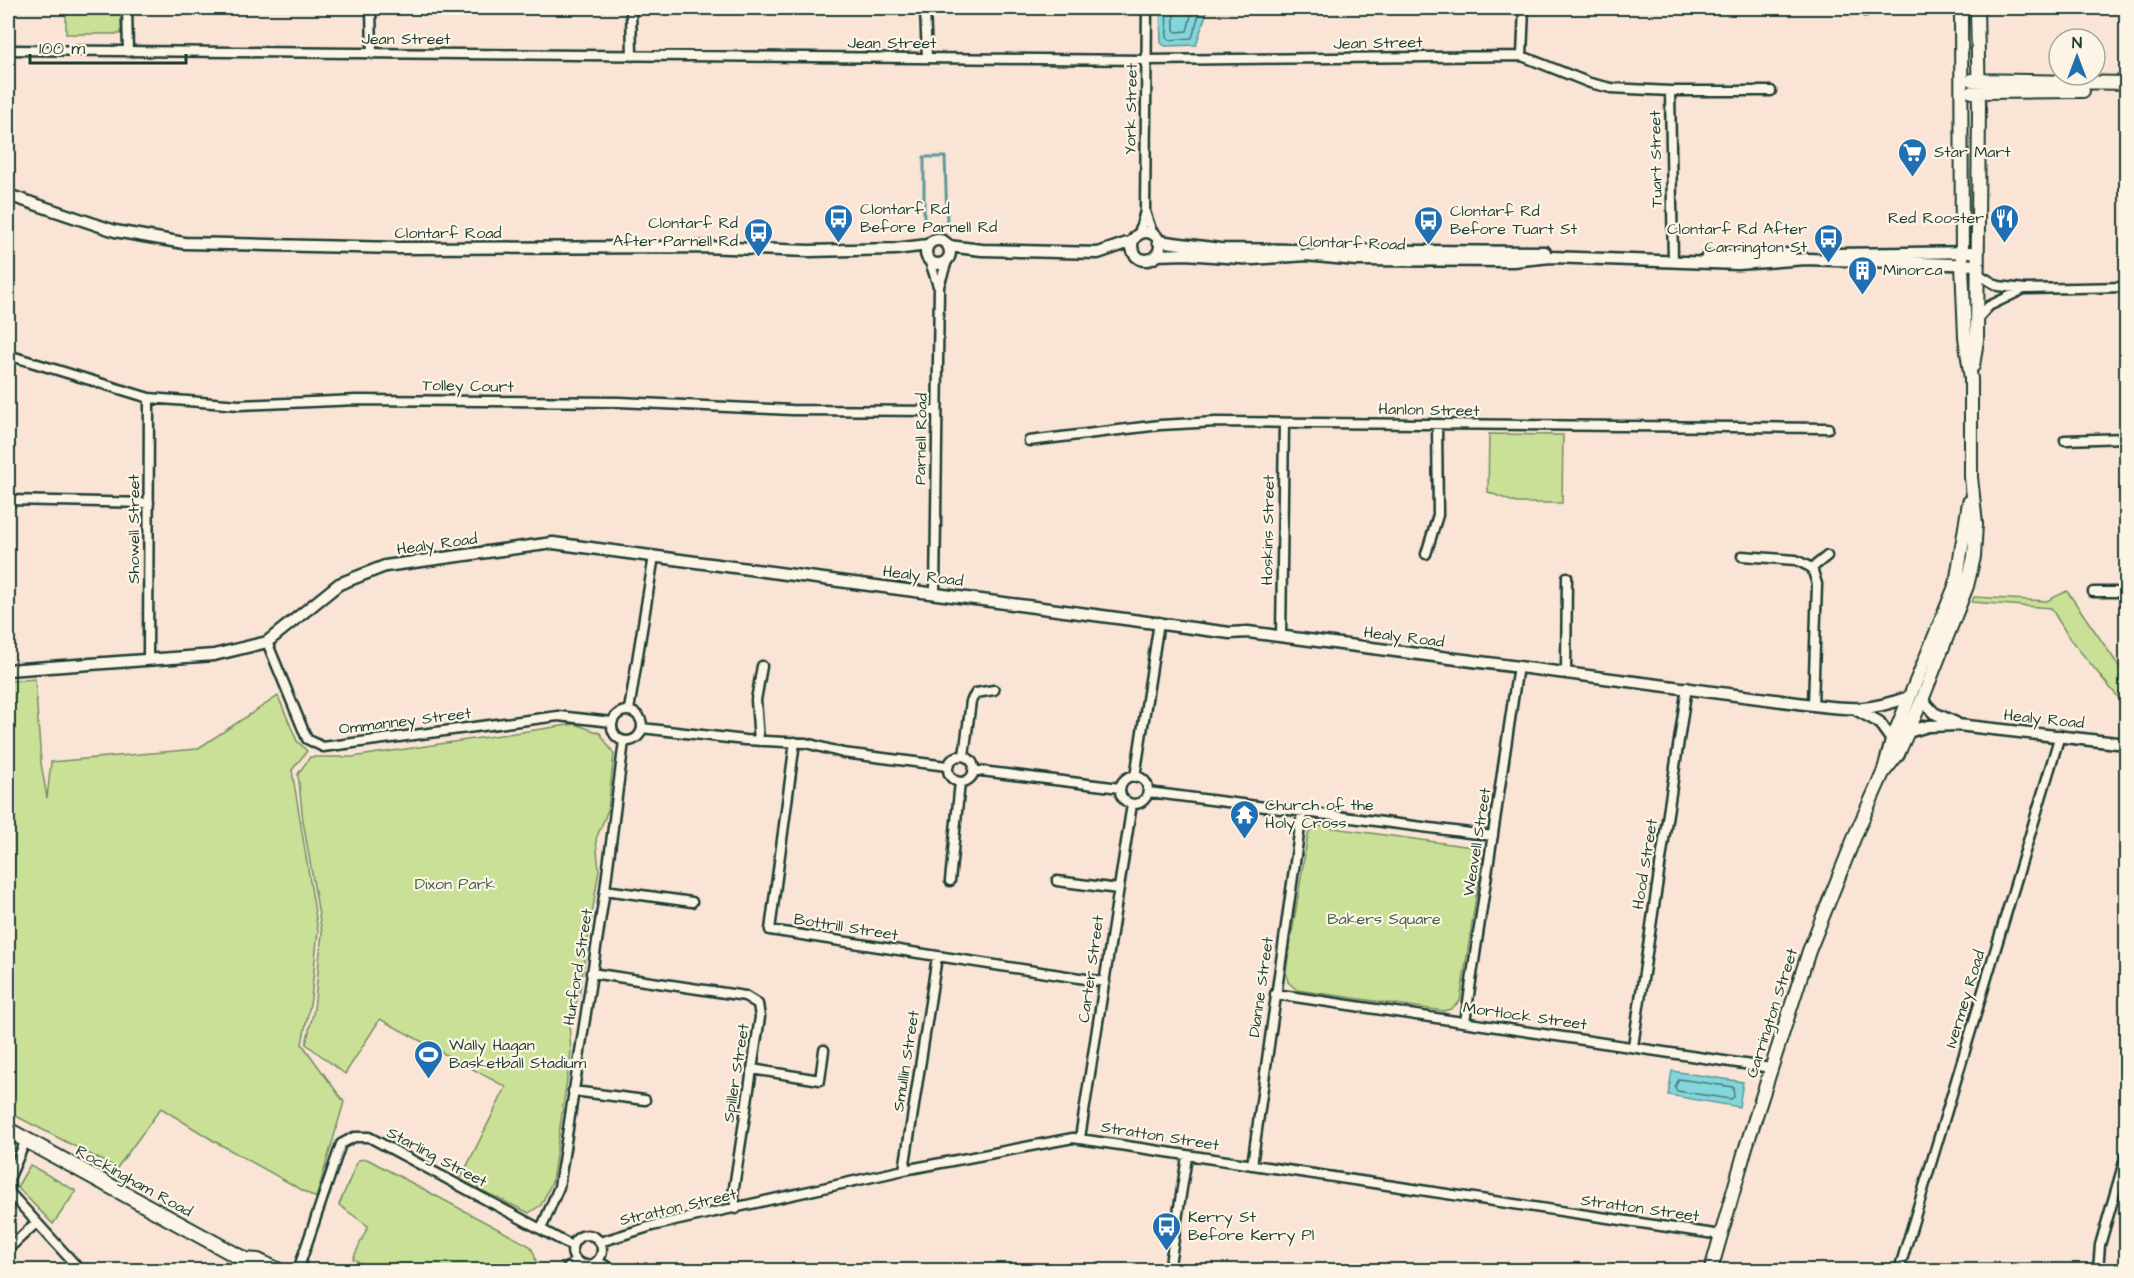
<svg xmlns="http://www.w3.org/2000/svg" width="2134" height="1278" font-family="'Architects Daughter',sans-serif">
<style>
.green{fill:#c9e096;stroke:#748e65;stroke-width:1.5}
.water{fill:#84d6dc;stroke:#5c9999;stroke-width:1.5}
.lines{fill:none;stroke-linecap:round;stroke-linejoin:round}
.shore{stroke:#477a77;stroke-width:1.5}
.stream{stroke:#5c9999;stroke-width:3}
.minor-casing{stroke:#1f3d34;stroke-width:13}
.tertiary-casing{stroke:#1f3d34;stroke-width:15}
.secondary-casing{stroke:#1f3d34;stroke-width:16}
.primary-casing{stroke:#1f3d34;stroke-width:18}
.minor{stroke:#fcf5e5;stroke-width:8}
.tertiary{stroke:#fcf5e5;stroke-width:10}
.secondary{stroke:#fcf5e5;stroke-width:12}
.primary{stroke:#fcf5e5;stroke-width:14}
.labels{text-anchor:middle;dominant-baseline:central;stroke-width:4.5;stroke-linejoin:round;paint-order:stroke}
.street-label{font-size:16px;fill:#1f3d34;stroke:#fcf5e5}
.poi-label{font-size:16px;fill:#1f3d34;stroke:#fcf5e5;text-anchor:start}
.park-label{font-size:16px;fill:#415e48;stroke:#fcf5e5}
</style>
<rect width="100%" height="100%" fill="#fae4d5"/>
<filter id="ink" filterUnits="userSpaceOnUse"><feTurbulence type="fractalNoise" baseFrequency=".0167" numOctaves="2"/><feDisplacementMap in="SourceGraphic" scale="12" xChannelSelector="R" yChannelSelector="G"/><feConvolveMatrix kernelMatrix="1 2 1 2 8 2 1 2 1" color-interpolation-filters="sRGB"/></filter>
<g filter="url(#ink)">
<!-- green -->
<path class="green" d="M66,8H121V34H66Z
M1489,434L1563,435L1562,503H1516L1488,492Z
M2067,591L2126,676V707L2070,639L2051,608L1972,602L1974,597L2047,601Z
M35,679L41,763L47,798L51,762L197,749L278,696L297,741L307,751L292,770L318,931L311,999L302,1044L344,1102L316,1198L214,1141L161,1108L117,1168L8,1112V681Z
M575,724L600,733L614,754L608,810L596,839L599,870L579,995L569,1023L571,1052L552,1182L541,1205L529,1213L460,1180L506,1087L380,1019L345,1074L306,1044L314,1009L322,933L303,821L298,774L310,757H352Z
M1319,826L1472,847L1482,858L1460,1001L1451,1009L1444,1011L1297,990L1288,982L1286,971L1307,840L1309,831Z
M367,1159L530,1246L534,1253L538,1270H374L353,1259L368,1226L339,1205L358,1160Z
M30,1165L76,1191L53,1224L17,1187Z"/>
<!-- water -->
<path class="water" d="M1160,8H1208L1196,45L1165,46L1161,43Z
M1672,1071L1743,1082L1739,1107L1668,1095Z"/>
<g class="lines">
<!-- shore -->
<path class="shore" d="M1166,8L1167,37L1170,40L1192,38L1201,8
M1174,8V30L1177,32L1187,31L1193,8
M1679,1079L1733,1087L1734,1097L1731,1099L1677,1091L1675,1087Z"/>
<!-- stream -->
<path class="stream" d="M924,157H945L947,224H924Z"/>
<defs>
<path id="minor" d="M127,8L128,52
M371,8L372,54
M631,8L632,56
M925,8L927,58
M1865,8V11
M8,50L1147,60L1522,56L1590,83L1611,88L1670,91H1771
M1522,56L1524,8
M1670,91L1673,262
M1145,212L1153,235
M1139,234L1145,211L1147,8
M930,262L938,286
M1978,274L1998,286L2025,289L2126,287
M1978,318L1989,306L2022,290
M8,355L149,398L239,405L357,400L619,402L792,410L936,411
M2065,440L2126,438
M1029,441L1160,425L1216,422L1828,428
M8,500L149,503
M1426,554L1438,515L1437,425
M1742,556L1796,560L1812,568L1817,584L1813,705
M1812,568L1827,556
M2093,592H2126
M935,593L939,286L947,261
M1281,637L1284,423
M267,642L307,739L323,747L558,716L612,722
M148,660L149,398
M1566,672L1567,577
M629,710L654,556
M612 726a15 15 0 1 1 30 0a15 15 0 1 1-30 0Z
M642,728L745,740L806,743L843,753L947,766
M759,741L756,700L762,666
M795,742L770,930L1105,982
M964,756L971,701L976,693L994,690
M948 769a13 13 0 1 1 26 0a13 13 0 1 1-26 0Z
M973,770L1120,788
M1120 790a14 14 0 1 1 28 0a14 14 0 1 1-28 0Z
M1135,777L1159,622
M1148,792L1493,836
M950,881L960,782
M1057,881L1118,889
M605,890L692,902
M591,973L745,996L758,1004L760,1017L733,1194L736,1209
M1275,994L1771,1068
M1465,1022L1518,666
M1633,1046L1687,687
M752,1069L820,1080L824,1050
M573,1091L645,1100
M1080,1138L1132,804
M26,1140L9,1179L10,1193L80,1270
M1252,1165L1302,813
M904,1170L937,957
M541,1229L559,1187L605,890L624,741
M572 1250a15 15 0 1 1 30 0a15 15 0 1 1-30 0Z
M600,1242L652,1226L904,1170L1073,1138L1721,1235
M8,1249L36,1223
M597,1261L613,1270
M298,1270L341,1144L354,1137H369L572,1246
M566,1270L576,1260
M1169,1270L1187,1157
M1899,1270L2060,735
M2098,1270L2100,1245L2126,1155"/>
<path id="tertiary" d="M8,195L115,231L184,243L398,248L702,247L809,251L895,249L928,245
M1132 246a14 14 0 1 1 28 0a14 14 0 1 1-28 0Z
M926 252a12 12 0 1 1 24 0a12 12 0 1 1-24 0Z
M1158,241L1220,249L1296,250
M948,246L982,250L1098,253L1133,241
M1320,250L1545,252
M1836,254L1978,252
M1156,255L1186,254L1253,259L1306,255L1356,260L1513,261L1551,257L1738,264L1806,259L1978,265
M1707,257L1790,254
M8,670L214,655L267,642L339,584L385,566L553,543L1230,633L1248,632L1813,705C1854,710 1869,711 1909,697
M1922,700L1934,713L1956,723
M1857,710L1879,722L1892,740
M1908,732L1928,726L1958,725L2126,744"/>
<path id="secondary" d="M1972,80L2126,83
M1972,92L2083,91
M1973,366L1977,340L1979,107L1977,8
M1884,770L1892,740L1956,584L1969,502
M1711,1270L1746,1147L1809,951L1857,831L1883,773L1898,754L1922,700L1967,586L1974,557L1976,524L1971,477V379L1965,337L1962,265L1961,8"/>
<path id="primary" d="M8,1130L245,1260L258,1261L277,1270"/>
</defs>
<!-- minor casing -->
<use href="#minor" class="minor-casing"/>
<!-- tertiary casing -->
<use href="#tertiary" class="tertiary-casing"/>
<!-- secondary casing -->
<use href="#secondary" class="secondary-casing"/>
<!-- primary casing -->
<use href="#primary" class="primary-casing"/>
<!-- minor -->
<use href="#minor" class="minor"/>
<!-- tertiary -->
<use href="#tertiary" class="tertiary"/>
<!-- secondary -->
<use href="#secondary" class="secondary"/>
<!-- primary -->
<use href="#primary" class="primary"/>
</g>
</g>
<!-- icons -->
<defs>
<symbol id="supermarket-pin" viewBox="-11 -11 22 30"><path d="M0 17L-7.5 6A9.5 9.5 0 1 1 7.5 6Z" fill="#1f6fb2" stroke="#fcf5e5"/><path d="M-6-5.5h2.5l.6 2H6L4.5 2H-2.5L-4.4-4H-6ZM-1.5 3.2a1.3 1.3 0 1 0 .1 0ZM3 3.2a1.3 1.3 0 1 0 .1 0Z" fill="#fff"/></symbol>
<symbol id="bus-pin" viewBox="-11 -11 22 30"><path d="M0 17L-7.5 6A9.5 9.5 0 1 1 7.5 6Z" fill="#1f6fb2" stroke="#fcf5e5"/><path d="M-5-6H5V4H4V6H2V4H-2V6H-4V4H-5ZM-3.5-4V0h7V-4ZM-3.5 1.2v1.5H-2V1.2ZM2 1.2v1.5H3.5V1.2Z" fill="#fff"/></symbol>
<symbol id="restaurant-pin" viewBox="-11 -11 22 30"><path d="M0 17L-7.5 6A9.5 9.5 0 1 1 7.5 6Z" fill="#1f6fb2" stroke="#fcf5e5"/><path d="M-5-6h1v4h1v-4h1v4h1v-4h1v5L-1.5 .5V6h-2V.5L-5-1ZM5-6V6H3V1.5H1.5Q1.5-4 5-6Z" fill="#fff"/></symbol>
<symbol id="building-pin" viewBox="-11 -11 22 30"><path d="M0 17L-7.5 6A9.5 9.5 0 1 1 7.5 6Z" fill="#1f6fb2" stroke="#fcf5e5"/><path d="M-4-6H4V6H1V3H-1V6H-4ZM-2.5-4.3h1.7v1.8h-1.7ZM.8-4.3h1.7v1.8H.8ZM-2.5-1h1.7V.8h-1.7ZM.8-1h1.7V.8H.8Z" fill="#fff"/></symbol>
<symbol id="temple-pin" viewBox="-11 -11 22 30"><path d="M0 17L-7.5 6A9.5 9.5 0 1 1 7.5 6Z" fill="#1f6fb2" stroke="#fcf5e5"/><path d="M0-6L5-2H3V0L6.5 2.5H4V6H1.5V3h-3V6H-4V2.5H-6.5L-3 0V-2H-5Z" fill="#fff"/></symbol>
<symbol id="stadium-pin" viewBox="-11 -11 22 30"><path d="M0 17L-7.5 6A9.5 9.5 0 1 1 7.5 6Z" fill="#1f6fb2" stroke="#fcf5e5"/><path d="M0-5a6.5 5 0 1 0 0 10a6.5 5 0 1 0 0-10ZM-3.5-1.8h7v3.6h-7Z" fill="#fff"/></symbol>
</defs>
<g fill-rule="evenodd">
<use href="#supermarket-pin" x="1896" y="136" width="33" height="45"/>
<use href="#bus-pin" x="822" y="202" width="33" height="45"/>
<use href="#restaurant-pin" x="1988" y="202" width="33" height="45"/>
<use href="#bus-pin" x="1412" y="204" width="33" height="45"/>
<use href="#bus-pin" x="742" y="216" width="33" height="45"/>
<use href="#bus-pin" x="1812" y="222" width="33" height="45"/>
<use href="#building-pin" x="1846" y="254" width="33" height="45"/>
<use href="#temple-pin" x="1228" y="798" width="33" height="45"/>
<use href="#stadium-pin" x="412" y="1038" width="33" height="45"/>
<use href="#bus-pin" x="1150" y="1210" width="33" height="45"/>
</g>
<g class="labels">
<!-- street labels -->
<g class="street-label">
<text x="406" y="39">Jean Street</text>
<text x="892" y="43">Jean Street</text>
<text transform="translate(1378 43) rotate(-1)">Jean Street</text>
<text transform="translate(1131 109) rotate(-89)">York Street</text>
<text transform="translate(1656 159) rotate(-91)">Tuart Street</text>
<text x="448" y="233">Clontarf Road</text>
<text transform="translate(1352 243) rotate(2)">Clontarf Road</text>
<text transform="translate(468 386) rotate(1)">Tolley Court</text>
<text transform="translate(1429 410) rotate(1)">Hanlon Street</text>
<text transform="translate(921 439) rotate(-89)">Parnell Road</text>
<text transform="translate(134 529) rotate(-90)">Showell Street</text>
<text transform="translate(1268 530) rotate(-89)">Hoskins Street</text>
<text transform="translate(437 544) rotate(-8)">Healy Road</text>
<text transform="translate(923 576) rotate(7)">Healy Road</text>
<text transform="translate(1404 637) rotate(7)">Healy Road</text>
<text transform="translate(2044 719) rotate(6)">Healy Road</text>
<text transform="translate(405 721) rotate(-7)">Ommanney Street</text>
<text transform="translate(1477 842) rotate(-81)">Weavell Street</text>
<text transform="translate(1645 864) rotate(-81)">Hood Street</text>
<text transform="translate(846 927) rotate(9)">Bottrill Street</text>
<text transform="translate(578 967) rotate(-81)">Hurford Street</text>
<text transform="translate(1091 969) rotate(-82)">Carter Street</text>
<text transform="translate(1261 987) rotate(-82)">Dianne Street</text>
<text transform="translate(1965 999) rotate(-73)">Ivermey Road</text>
<text transform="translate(1772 1013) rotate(-72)">Carrington Street</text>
<text transform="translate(1525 1016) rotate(8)">Mortlock Street</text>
<text transform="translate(906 1061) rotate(-81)">Smullin Street</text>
<text transform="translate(736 1073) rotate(-81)">Spiller Street</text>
<text transform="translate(1160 1136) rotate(9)">Stratton Street</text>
<text transform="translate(437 1157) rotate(28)">Starling Street</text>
<text transform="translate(134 1181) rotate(29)">Rockingham Road</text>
<text transform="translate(678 1207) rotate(-13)">Stratton Street</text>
<text transform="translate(1640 1208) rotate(8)">Stratton Street</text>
</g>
<!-- poi labels -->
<g class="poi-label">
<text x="1934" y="152">Star Mart</text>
<text x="860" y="209">Clontarf Rd<tspan x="860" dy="18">Before Parnell Rd</tspan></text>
<text x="1450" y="211">Clontarf Rd<tspan x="1450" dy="18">Before Tuart St</tspan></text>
<text x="1984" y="218" text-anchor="end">Red Rooster</text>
<text x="738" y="223" text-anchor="end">Clontarf Rd<tspan x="738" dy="18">After Parnell Rd</tspan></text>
<text x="1807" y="229" text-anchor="end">Clontarf Rd After<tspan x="1807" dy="18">Carrington St</tspan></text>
<text x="1883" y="270">Minorca</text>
<text x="1265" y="805">Church of the<tspan x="1265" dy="18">Holy Cross</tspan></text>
<text x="449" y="1045">Wally Hagan<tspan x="449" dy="18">Basketball Stadium</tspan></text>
<text x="1188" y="1217">Kerry St<tspan x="1188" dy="18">Before Kerry Pl</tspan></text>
</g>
<!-- park labels -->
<g class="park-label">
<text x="455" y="884">Dixon Park</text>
<text x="1384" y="919">Bakers Square</text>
</g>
</g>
<!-- margin -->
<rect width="2134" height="1278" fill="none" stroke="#fcf5e5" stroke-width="30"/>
<rect x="15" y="15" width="2104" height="1248" fill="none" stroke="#1f3d34" stroke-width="2" filter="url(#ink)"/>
<!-- north arrow -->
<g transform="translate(2077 57)"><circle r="28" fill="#fcf5e5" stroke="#a4ab9e" stroke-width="1.5"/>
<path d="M0-4.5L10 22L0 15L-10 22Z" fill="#1f6fb2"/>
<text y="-9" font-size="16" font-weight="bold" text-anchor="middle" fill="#1f3d34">N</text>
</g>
<!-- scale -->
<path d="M30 54v9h156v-9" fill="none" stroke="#1f3d34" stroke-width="3"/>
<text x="39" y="54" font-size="18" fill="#1f3d34" stroke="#fcf5e5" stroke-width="4.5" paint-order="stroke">100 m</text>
</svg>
